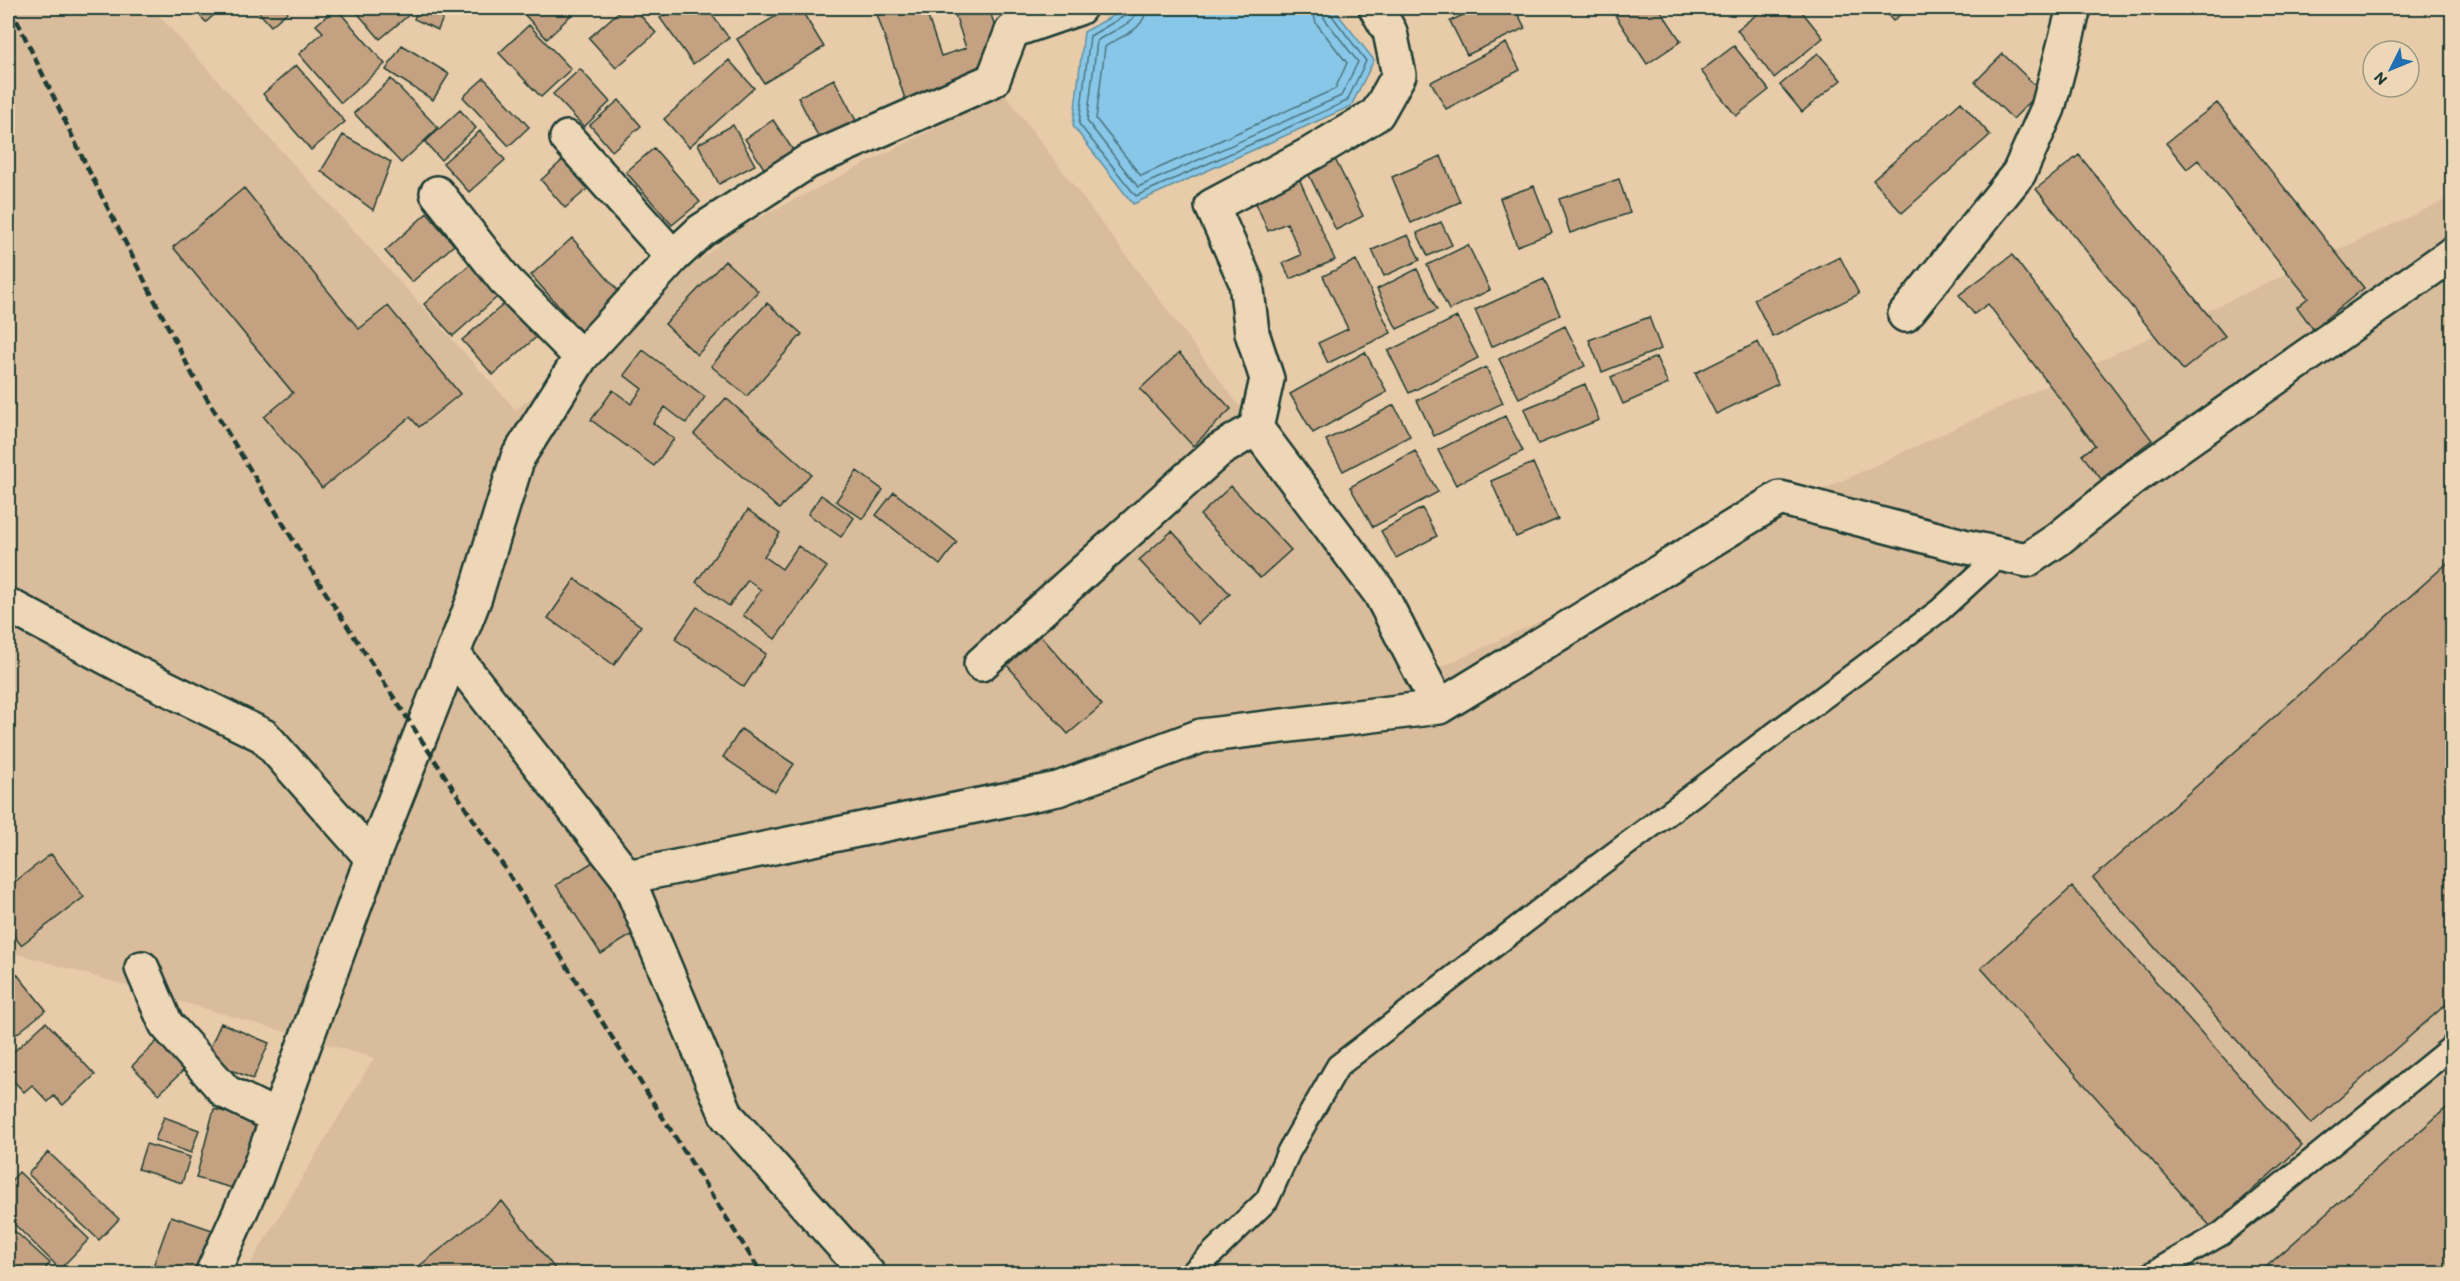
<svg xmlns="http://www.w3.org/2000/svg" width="2460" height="1281" font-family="Itim,sans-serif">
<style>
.built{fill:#d9bc9b}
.water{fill:#88c7e8;stroke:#5e90a0;stroke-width:1.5}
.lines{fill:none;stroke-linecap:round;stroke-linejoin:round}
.shore{stroke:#49747c;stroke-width:1.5}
.building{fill:#c4a281;stroke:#1f3d34;stroke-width:1.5}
.service-casing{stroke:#1f3d34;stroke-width:27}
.minor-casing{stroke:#1f3d34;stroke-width:38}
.service{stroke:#edd7b6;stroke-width:22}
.minor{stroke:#edd7b6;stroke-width:33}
.rail{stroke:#1f3d34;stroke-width:4.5;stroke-dasharray:9 4.5;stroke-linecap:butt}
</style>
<rect width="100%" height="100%" fill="#e8cba9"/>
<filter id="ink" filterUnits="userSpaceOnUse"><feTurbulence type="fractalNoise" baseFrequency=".0167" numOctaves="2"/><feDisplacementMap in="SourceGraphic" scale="12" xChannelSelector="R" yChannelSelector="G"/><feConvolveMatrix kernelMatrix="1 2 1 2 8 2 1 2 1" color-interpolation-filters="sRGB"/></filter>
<g filter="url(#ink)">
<!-- built -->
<path class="built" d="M8,8H152L516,410L739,228L1004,93L1437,669L2452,197V1273H245L374,1058L8,951Z"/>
<!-- water -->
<path class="water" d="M1127,8H1333L1374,60L1351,106L1133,204L1073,126L1084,32Z"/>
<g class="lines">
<!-- shore -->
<path class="shore" d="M1129,8L1126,15L1090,36L1079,124L1136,196L1347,101L1366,61L1330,13L1329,8
M1137,8C1135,26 1109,31 1097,41L1087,121L1138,187L1341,96L1358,62L1324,18L1321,8
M1146,8C1145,31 1121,35 1105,47L1096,119L1141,176L1335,89L1347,63L1316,23L1312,8"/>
</g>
<!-- building -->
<path class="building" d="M192,8H222L206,22Z
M255,8H292L271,26Z
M336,8L385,64L341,103L299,54L323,32L316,25Z
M353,8H415L416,9L380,39Z
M419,8H447L438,30L414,19Z
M531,8H572L575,11L547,39L524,14Z
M623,8H634L656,33L616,68L589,38Z
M674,8H707L729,38L693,64L660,18Z
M790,8H800L824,47L764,83L737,39Z
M875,8H925L941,56L966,48L953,8H989L999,39L963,87L907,105Z
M1478,8H1515L1525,28L1467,55L1450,21Z
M1621,8H1659L1681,41L1647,64L1613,12Z
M1765,8H1799L1823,38L1774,78L1737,30Z
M1881,8H1908L1893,21Z
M529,25L571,69L541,97L499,53Z
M1506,43L1520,70L1446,109L1431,82Z
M402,45L449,74L433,100L386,70Z
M1734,46L1769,90L1736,116L1701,71Z
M1818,53L1841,80L1802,112L1780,85Z
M2003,54L2041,91L2013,119L1975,82Z
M729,60L754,88L689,147L664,119Z
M296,65L345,122L311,150L263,94Z
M580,69L610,102L584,127L553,94Z
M484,78L529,127L509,146L463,97Z
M391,79L438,128L401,163L354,113Z
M834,79L862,132L825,150L798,97Z
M619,100L641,126L612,151L590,125Z
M1961,102L1990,135L1902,213L1873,180Z
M2217,103L2364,288L2313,329L2297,307L2308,298L2198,160L2187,169L2166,143Z
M460,110L476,128L441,160L425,142Z
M773,120L801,162L772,181L745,139Z
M733,125L755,165L719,184L698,144Z
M480,131L505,160L469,192L443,163Z
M343,135L391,162L373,210L321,171Z
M654,148L700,202L672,225L626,172Z
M1332,153L1363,216L1336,230L1305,167Z
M2079,155L2225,336L2183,370L2036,189Z
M567,156L592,185L565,208L541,180Z
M1441,156L1460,202L1411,223L1392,177Z
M1298,176L1335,260L1290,279L1283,263L1301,255L1287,223L1268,231L1253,196Z
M1619,179L1630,213L1570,233L1559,199Z
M1534,186L1552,233L1517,246L1500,198Z
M244,188L359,329L388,306L460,394L419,427L410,417L322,488L264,417L293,393L173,247Z
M427,213L454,245L412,282L385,251Z
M1441,222L1452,245L1428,256L1417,233Z
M1408,235L1420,260L1384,276L1372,250Z
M572,238L628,302L587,338L531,275Z
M1468,245L1490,290L1449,310L1427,265Z
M2012,255L2152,440L2101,479L2082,455L2095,445L1988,304L1974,314L1959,295Z
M1840,257L1859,294L1773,337L1754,299Z
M475,260L503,292L453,336L424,304Z
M1356,260L1391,333L1328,363L1318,343L1348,329L1323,276Z
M725,261L758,291L697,355L665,324Z
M1417,269L1437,310L1397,329L1377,289Z
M1544,279L1560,315L1491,347L1475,310Z
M511,298L541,333L493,375L462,340Z
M767,303L802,334L747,396L711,366Z
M1457,317L1478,358L1409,393L1388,351Z
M1649,317L1661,349L1602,372L1589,340Z
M1565,326L1585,366L1519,398L1499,359Z
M1758,342L1778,384L1716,414L1695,373Z
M643,350L705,397L686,423L665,407L653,423L674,439L654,466L591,420L613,390L631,404L642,389L624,375Z
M1365,352L1387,392L1313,433L1290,394Z
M1179,353L1231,409L1193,446L1140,389Z
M1656,357L1668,384L1623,404L1611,377Z
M1486,367L1503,403L1434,436L1417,400Z
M1585,384L1599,420L1538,444L1524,409Z
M726,398L811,474L779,509L694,434Z
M1394,405L1410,436L1343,471L1326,440Z
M1505,416L1523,451L1456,485L1438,450Z
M1415,451L1438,492L1373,527L1350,487Z
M1533,463L1558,519L1516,537L1491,481Z
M857,471L883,490L863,519L836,501Z
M1231,486L1291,550L1260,578L1200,515Z
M894,492L957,542L940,565L876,515Z
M821,495L854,518L841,537L808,514Z
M1422,508L1437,536L1396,558L1381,531Z
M748,510L780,533L764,556L782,569L798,546L827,567L775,639L743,615L761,590L748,580L729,606L696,582Z
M1172,531L1230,594L1198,624L1139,560Z
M2452,559V999L2311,1124L2093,878Z
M575,579L641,626L614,665L548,618Z
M697,607L766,654L744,687L675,639Z
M1039,634L1102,705L1068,734L1006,664Z
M741,729L794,764L775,792L723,757Z
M51,854L84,897L21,945L8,928V887Z
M596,860L641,929L601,954L556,885Z
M2072,887L2302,1146L2211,1227L1981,968Z
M12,968L46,1010L8,1041V972Z
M46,1022L95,1075L63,1105L54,1096L48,1102L32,1085L24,1092L8,1075V1057Z
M221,1023L269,1043L253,1079L205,1059Z
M162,1036L190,1064L159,1094L132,1066Z
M2452,1103V1274H2258Z
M214,1109L259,1121L240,1190L196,1178Z
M164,1117L199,1130L191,1153L155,1140Z
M146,1144L190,1157L182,1183L138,1169Z
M48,1152L119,1219L99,1240L28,1174Z
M19,1172L89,1239L60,1269L8,1218V1184Z
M502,1201L559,1274H409Z
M171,1216L221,1233L206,1274L151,1272Z
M8,1225L50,1263L41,1274H24L8,1258Z"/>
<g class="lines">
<defs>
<path id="service" d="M1191,1274L1267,1200L1289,1151L1338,1066L1587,874L1940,610L2001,554
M2151,1274L2221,1234L2452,1047"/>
<path id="minor" d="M567,138L673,257
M437,193L505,280L581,357
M1905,315L2019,173L2048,108L2074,8
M1256,428L1380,593L1439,707
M8,605L130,670L264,736L372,858
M453,654L627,877L1058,789L1201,736L1439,707L1780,498L1963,546L2027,560L2057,540L2136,476L2452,254
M981,664L1218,451L1256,428L1267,379L1252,333L1246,282L1212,206L1312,153L1377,114L1399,75L1390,32L1376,8
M627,877L727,1116L868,1274
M142,968L166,1024L226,1092L277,1117
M212,1274L256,1177L372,858L475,597L518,457L581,357L673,257L701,231L807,162L993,80L1012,31L1079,8"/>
</defs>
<!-- service casing -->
<use href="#service" class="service-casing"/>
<!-- minor casing -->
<use href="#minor" class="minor-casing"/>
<!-- service -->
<use href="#service" class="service"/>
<!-- minor -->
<use href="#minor" class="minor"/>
<!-- rail -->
<path class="rail" d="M11,8L86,165L192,374L318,581L499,859L762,1274"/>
</g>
</g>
<!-- margin -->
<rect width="2460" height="1281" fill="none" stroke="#edd7b6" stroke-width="30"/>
<rect x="15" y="15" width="2430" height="1251" fill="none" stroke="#1f3d34" stroke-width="2" filter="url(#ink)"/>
<!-- north arrow -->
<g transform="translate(2391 69) rotate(227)"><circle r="28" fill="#edd7b6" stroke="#9b9982" stroke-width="1.5"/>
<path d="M0-4.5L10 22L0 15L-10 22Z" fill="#1f6fb2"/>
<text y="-9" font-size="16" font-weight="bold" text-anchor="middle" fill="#1f3d34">N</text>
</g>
</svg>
